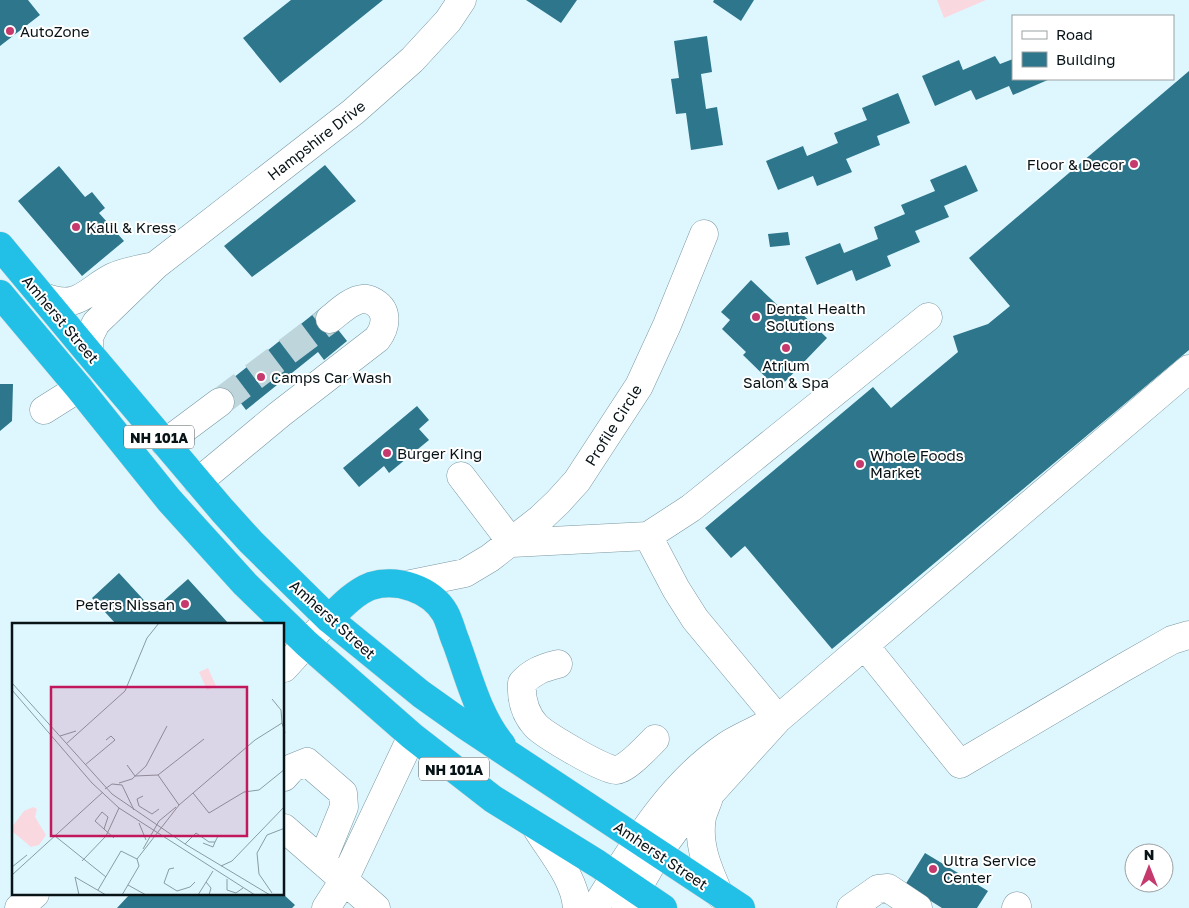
<svg xmlns="http://www.w3.org/2000/svg" width="1189" height="908" font-family="'Golos Text',sans-serif">
<style>
.green{fill:#fad8e0}
.building{fill:#2d768b}
.lines{fill:none;stroke-linecap:round;stroke-linejoin:round}
.minor-tunnel{stroke:#bed5dc;stroke-width:28;stroke-dasharray:28 14;stroke-linecap:butt}
.minor-casing{stroke:#7a97a0;stroke-width:29}
.highway-casing{stroke:#d7d9da;stroke-width:29}
.minor{stroke:#fff;stroke-width:28}
.highway{stroke:#22c0e6;stroke-width:28}
.poi-dot{fill:#c5396d;stroke:#fff;stroke-width:2}
.labels{text-anchor:middle;dominant-baseline:central;stroke-width:4;stroke-linejoin:round;paint-order:stroke}
.shield{fill:#fff;stroke:#525a5d;stroke-width:1}
.shield-label{font-size:14px;font-weight:bold;fill:#081317}
.poi-label{font-size:15px;fill:#081317;stroke:#fff;text-anchor:start}
.street-label{font-size:15px;fill:#081317;stroke:#fff}
.inset-road{fill:none;stroke:#889ca2;stroke-width:1}
.view{fill:#c2185b;fill-opacity:0.15;stroke:#c2185b;stroke-width:2.5}
.inset-edge{fill:none;stroke:#081317;stroke-width:2.5}
</style>
<rect width="100%" height="100%" fill="#def7ff"/>
<!-- green -->
<path class="green" d="M937,0H986L944,18Z"/>
<!-- building -->
<path class="building" d="M0,0H28L40,15L0,46Z
M291,0H383L280,83L243,38Z
M526,0H577L561,23Z
M714,0H754L741,21L713,2Z
M707,36L712,72L701,74L706,109L717,107L723,145L691,150L686,113L676,114L671,79L679,78L674,41Z
M995,56L1000,64L1013,59V79H1050L1013,95L1009,86L976,100L971,90L935,106L922,76L959,60L963,70Z
M1189,71V350L832,649L745,546L731,558L705,528L873,387L891,408L958,352L953,336L988,324L1010,306L969,258Z
M898,93L910,123L877,136L880,145L846,159L852,172L817,186L813,176L778,190L766,161L803,146L807,156L838,143L834,133L867,120L862,108Z
M325,165L356,201L252,277L224,246Z
M966,165L978,191L944,206L949,217L915,231L920,242L887,256L891,266L856,281L852,270L817,285L805,257L840,243L844,253L878,239L874,227L905,214L901,205L935,191L930,180Z
M59,166L85,197L92,192L105,208L99,213L124,241L82,276L18,201Z
M788,232L790,245L770,247L768,234Z
M751,280L788,315L795,307L827,338L778,389L743,355L746,352L722,329L730,320L721,312Z
M321,308L347,341L324,360L318,352L246,410L240,402L228,412L213,394Z
M0,384H13L12,421L0,431Z
M417,406L429,420L419,429L429,440L389,473L384,466L359,487L343,468Z
M119,573L153,610L188,579L229,624H116L92,598Z
M925,853L988,891L977,908H942L905,885Z
M130,894H283L295,905L292,908H117Z"/>
<g class="lines">
<!-- minor-tunnel -->
<path class="minor-tunnel" d="M220,402L330,319"/>
<defs>
<path id="minor" d="M43,297C80,310 84,292 113,277C126,271 141,269 155,266
M89,353V337L96,323L156,265L353,112L412,60L448,21L462,0
M44,410L79,388
M165,443L220,402
M461,476L512,543L648,536L676,589L695,619L778,719
M198,482L280,414L377,339C386,327 389,311 374,302C370,300 367,298 363,299C351,300 339,312 330,319
M648,536L691,508L928,317
M406,585L465,573L490,558L540,519L558,502L577,481L639,386L667,325L704,234
M865,646L960,764L1121,669L1172,640L1189,635
M558,664C542,668 532,672 522,683C521,699 525,714 536,726C545,735 605,771 616,770C626,770 647,747 655,739
M284,668L329,619
M284,777L292,768L307,762L343,793L344,807L322,861
M710,794C708,802 704,809 702,817C697,844 708,869 719,894
M536,827C551,852 575,878 577,908
M284,828L376,908
M19,908L35,894
M326,908L344,880L412,736
M595,908C632,849 667,786 726,746C738,738 751,733 763,726
M626,908L658,853L678,826L710,794L778,719L1189,369
M851,908L878,889L888,888L918,908
M1016,908L1017,906"/>
<path id="highway" d="M0,246L89,353L222,510L251,542L329,619L421,694L466,726L741,908
M0,294L79,388L169,500L245,584L307,644L412,736L493,799L598,864L663,908
M329,619C341,607 355,592 371,586C397,578 431,589 445,613C450,622 452,633 456,642C469,677 478,716 502,745"/>
</defs>
<!-- minor casing -->
<use href="#minor" class="minor-casing"/>
<!-- highway casing -->
<use href="#highway" class="highway-casing"/>
<!-- minor -->
<use href="#minor" class="minor"/>
<!-- highway -->
<use href="#highway" class="highway"/>
</g>
<!-- markers -->
<g class="poi-dot">
<circle cx="10" cy="31" r="5"/>
<circle cx="1134" cy="164" r="5"/>
<circle cx="76" cy="227" r="5"/>
<circle cx="756" cy="317" r="5"/>
<circle cx="786" cy="348" r="5"/>
<circle cx="261" cy="377" r="5"/>
<circle cx="387" cy="453" r="5"/>
<circle cx="860" cy="464" r="5"/>
<circle cx="185" cy="604" r="5"/>
<circle cx="933" cy="869" r="5"/>
</g>
<g class="labels">
<!-- shield labels -->
<g class="shield">
<rect x="124" y="425.5" width="70" height="23" rx="4"/>
<rect x="419" y="757.5" width="70" height="23" rx="4"/>
</g>
<g class="shield-label">
<text x="159" y="437">NH 101A</text>
<text x="454" y="769">NH 101A</text>
</g>
<!-- poi labels -->
<g class="poi-label">
<text x="20" y="31">AutoZone</text>
<text x="1124" y="164" text-anchor="end">Floor &amp; Decor</text>
<text x="86" y="227">Kalil &amp; Kress</text>
<text x="766" y="308">Dental Health<tspan x="766" dy="17">Solutions</tspan></text>
<text x="786" y="365" text-anchor="middle">Atrium<tspan x="786" dy="17">Salon &amp; Spa</tspan></text>
<text x="271" y="377">Camps Car Wash</text>
<text x="397" y="453">Burger King</text>
<text x="870" y="455">Whole Foods<tspan x="870" dy="17">Market</tspan></text>
<text x="175" y="604" text-anchor="end">Peters Nissan</text>
<text x="943" y="860">Ultra Service<tspan x="943" dy="17">Center</tspan></text>
</g>
<!-- street labels -->
<g class="street-label">
<text transform="translate(316 140) rotate(-38)">Hampshire Drive</text>
<text transform="translate(61 319) rotate(50)">Amherst Street</text>
<text transform="translate(613 425) rotate(-58)">Profile Circle</text>
<text transform="translate(333 619) rotate(42)">Amherst Street</text>
<text transform="translate(661 855) rotate(34)">Amherst Street</text>
</g>
</g>
<!-- overview -->
<g transform="translate(12 623)">
<rect width="272" height="272" fill="#def7ff"/>
<path d="M196,45L204,63L195,67L187,49ZM21,184L25,186L23,194L34,212L27,222L19,224L1,209L0,204L12,188Z" fill="#fad8e0"/>
<path class="inset-road" d="M0,60L100,171L173,221L258,272M0,67L80,160L107,185L243,272M260,76L269,87L270,100M48,113L64,108M54,121L113,68L135,15L147,0M73,142L103,117L99,113L94,117M115,142L123,153L146,152L167,182M146,152L192,116M107,160L120,156L134,143L155,103M93,166L100,161L110,162L122,187M181,170L197,190L232,169L247,167L273,146M131,173L125,176L127,183L140,191L147,186M127,200L134,217M92,206L96,194L90,189L83,198L102,215M43,213L94,254M191,220L201,224L203,219M173,221L184,210L197,219H203L206,213M131,226L147,198L164,184M125,236L167,182L243,117L270,100L273,110M70,238L94,213L107,185M209,243L220,238L273,183M0,244L15,232M162,245L157,246L152,260L165,268L178,264L183,259M0,252L91,169M215,256V267L224,270L231,265M194,259L199,265L197,272M116,262L134,272M86,267L109,228L125,236M260,270L247,251L245,230L255,212L273,205M67,272L63,254L94,272M110,272L127,243L125,236M186,272L201,248"/>
<path class="view" d="M39,64H235V213H39Z"/>
<rect width="272" height="272" class="inset-edge"/>
</g>
<!-- legend -->
<rect x="1012" y="15" width="162" height="65" fill="#ffffff" stroke="#9ca1a2"/>
<rect x="1022" y="31" width="25" height="8" fill="#ffffff" stroke="#9ca1a2"/>
<text x="1056" y="40" font-size="15" fill="#081317">Road</text>
<rect x="1022" y="52" width="25" height="15" fill="#2d768b" stroke="#9ca1a2"/>
<text x="1056" y="65" font-size="15" fill="#081317">Building</text>
<!-- north arrow -->
<g transform="translate(1149 868)"><circle r="24" fill="#ffffff" stroke="#9ca1a2"/>
<path d="M0-4L9 19L0 12L-9 19Z" fill="#c5396d"/>
<text y="-8" font-size="14" font-weight="bold" text-anchor="middle" fill="#081317">N</text>
</g>
</svg>
